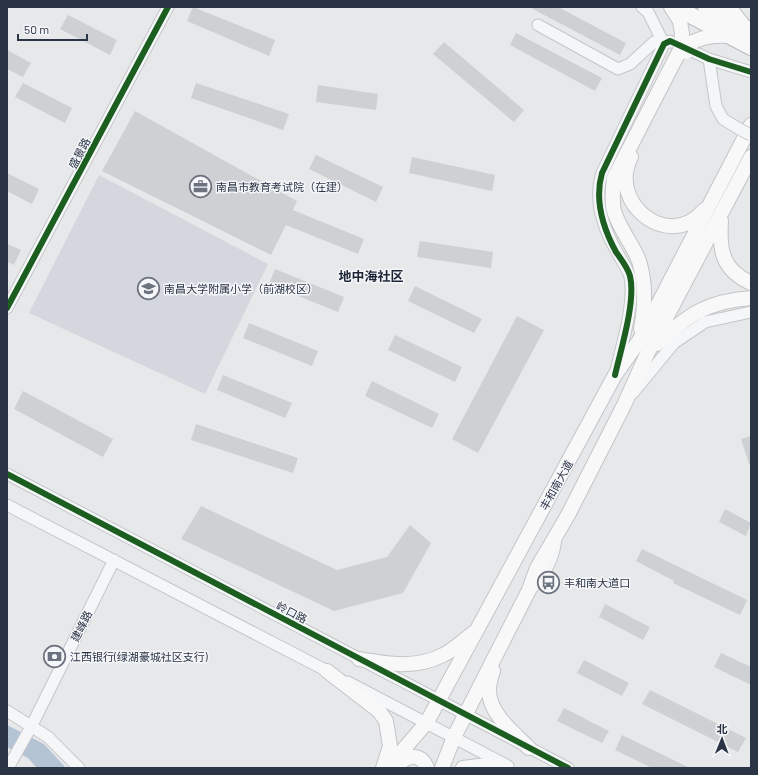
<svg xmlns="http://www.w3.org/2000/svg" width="758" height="775" font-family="Barlow,'Noto Sans SC',sans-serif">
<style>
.built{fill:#d4d7dd}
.water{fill:#b4c4d5}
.building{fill:#ced0d3}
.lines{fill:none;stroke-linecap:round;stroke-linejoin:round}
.minor-casing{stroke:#c4c6c8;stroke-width:13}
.major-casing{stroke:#c2c5c8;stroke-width:16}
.highway-casing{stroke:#b8bbbf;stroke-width:18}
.minor{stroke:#f5f6f7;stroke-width:11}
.major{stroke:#f8f8f8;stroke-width:14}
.highway{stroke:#f8f8f8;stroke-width:16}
.minor-bridge-casing{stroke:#c4c6c8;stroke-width:13;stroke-linecap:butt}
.major-bridge-casing{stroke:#c2c5c8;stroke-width:16;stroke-linecap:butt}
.minor-bridge{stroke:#f5f6f7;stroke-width:11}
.major-bridge{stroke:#f8f8f8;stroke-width:14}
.cycleway-casing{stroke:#f4f6f9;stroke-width:8}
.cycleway{stroke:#1b5e20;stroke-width:6}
.labels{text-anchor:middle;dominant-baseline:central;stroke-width:3;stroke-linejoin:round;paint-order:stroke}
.street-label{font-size:11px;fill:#2b3445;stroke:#f4f6f9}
.poi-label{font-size:11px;fill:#2b3445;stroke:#f4f6f9;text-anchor:start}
.quarter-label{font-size:13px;font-weight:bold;fill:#1d2536;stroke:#f4f6f9}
</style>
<rect width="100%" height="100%" fill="#e6e8ea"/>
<!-- built -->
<path class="built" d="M99,175L268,264L205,394L29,313Z"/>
<!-- water -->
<path class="water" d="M7,725L44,744L66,768H37L28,758L7,747Z"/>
<!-- building -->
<path class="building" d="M193,7L275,40L269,56L187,21Z
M529,7H558L626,43L620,55Z
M68,15L117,40L110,55L60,29Z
M516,33L602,78L595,91L510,45Z
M444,42L524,110L514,122L433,54Z
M7,50L31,63L23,77L7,69Z
M23,83L72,108L65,123L15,97Z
M196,83L289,114L283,130L191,98Z
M318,85L378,94L376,110L316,102Z
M135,111L297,201L293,210L364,239L358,254L286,225L271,255L102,171Z
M316,155L383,187L376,202L309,169Z
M412,157L495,175L492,191L409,173Z
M7,173L39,189L32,204L7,191Z
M420,241L493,252L491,268L417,257Z
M7,244L21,250L14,265L7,262Z
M275,269L344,297L338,312L269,284Z
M415,286L482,319L474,333L408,301Z
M517,316L544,330L478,453L452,439Z
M249,323L318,351L312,366L243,338Z
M395,335L462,367L455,382L388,350Z
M223,375L292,403L285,418L217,390Z
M372,381L439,414L432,428L365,396Z
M23,391L113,439L103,457L14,409Z
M196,424L298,458L293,473L191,440Z
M751,436V464H749L741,439Z
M201,506L337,570L387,557L410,525L431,543L403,593L334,611L181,539Z
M725,509L751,523L746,536L719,522Z
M642,549L747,600L740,615L673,583L674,581L636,561Z
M605,604L650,627L643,640L599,617Z
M721,653L751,667V685L714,667Z
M584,660L629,683L622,696L577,673Z
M650,690L746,738L738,752L642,704Z
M564,708L609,731L602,743L557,721Z
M622,735L690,768H652L615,750Z"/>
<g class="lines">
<defs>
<path id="minor" d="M642,7L648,12L664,44
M538,25L618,69L630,64L654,42L664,44
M709,59L716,106L723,119L741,130
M7,308L168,7
M616,371C622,343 635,305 630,277C628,269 621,260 617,252C603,228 593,201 602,173L664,44L670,41L709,59L751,72
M633,393L674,343L705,322L751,312
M7,474L568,768
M7,505L333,674
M533,587C546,574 555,555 556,537
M348,682L508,766
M7,711L48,737L79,768
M8,768L32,725L114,560"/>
<path id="major" d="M671,7L680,21L682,34
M729,7L744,26
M693,42C706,36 716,35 730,36
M631,157C607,204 670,252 704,210
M721,221C719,250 722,270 751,283
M641,329C645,307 646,283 639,261C633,245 621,231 615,214C611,203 613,189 614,178L680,50
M657,344C687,315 708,301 751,298
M359,659C388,664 416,669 443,655C454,650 464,640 473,633
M327,671L379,711L386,721L390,746L383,768
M493,671C491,676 490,682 489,687C487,712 513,732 529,748
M398,766C407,754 421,753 427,768
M394,768L403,750L427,722L615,375L639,341L751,125
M442,768L454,737L529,590L537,568L568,515L624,405L647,354L751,157
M463,768L487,765L506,768"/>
<path id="highway" d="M675,7L751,47
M706,7L751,31"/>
</defs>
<!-- minor casing -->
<use href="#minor" class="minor-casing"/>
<!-- major casing -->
<use href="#major" class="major-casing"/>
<!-- highway casing -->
<use href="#highway" class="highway-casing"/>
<!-- minor -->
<use href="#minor" class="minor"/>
<!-- major -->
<use href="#major" class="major"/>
<!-- highway -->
<use href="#highway" class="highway"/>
<defs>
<path id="minor-bridge" d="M741,130L751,135"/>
<path id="major-bridge" d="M680,50L682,34
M686,52L693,42"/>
</defs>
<!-- minor-bridge casing -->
<use href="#minor-bridge" class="minor-bridge-casing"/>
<!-- major-bridge casing -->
<use href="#major-bridge" class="major-bridge-casing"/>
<!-- minor-bridge -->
<use href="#minor-bridge" class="minor-bridge"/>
<!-- major-bridge -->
<use href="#major-bridge" class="major-bridge"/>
<defs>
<path id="cycleway" d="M7,308L168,7
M615,375C621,349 636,301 630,276C628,268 621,259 616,252C603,228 594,201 602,173L664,44L670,41L709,59L751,72
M7,474L568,768"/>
</defs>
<!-- cycleway casing -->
<use href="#cycleway" class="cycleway-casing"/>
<!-- cycleway -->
<use href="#cycleway" class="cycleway"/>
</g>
<!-- icons -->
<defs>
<symbol id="office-ring" viewBox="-11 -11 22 22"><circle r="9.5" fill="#f4f6f9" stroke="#6c737f" stroke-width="1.5"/><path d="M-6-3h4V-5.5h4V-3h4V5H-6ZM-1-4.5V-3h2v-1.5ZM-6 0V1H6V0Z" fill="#6c737f"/></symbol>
<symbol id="school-ring" viewBox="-11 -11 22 22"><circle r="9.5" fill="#f4f6f9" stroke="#6c737f" stroke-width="1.5"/><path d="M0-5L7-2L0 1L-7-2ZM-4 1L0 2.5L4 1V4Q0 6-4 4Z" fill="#6c737f"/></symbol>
<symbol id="bus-ring" viewBox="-11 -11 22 22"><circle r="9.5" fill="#f4f6f9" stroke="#6c737f" stroke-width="1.5"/><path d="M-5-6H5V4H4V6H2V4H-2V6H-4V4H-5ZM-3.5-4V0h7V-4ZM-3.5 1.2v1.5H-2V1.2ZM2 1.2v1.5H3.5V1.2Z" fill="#6c737f"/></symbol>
<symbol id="bank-ring" viewBox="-11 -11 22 22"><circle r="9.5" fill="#f4f6f9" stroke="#6c737f" stroke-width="1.5"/><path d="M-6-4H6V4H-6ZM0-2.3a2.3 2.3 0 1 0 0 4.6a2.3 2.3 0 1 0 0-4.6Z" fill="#6c737f"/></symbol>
</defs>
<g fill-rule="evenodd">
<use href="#office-ring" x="188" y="174" width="25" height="25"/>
<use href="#school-ring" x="136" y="276" width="25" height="25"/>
<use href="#bus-ring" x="536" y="570" width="25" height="25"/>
<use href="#bank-ring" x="42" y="644" width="25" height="25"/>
</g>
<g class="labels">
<!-- street labels -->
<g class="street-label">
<text transform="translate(79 153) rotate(-62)">盛景路</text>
<text transform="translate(556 485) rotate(-61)">丰和南大道</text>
<text transform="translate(292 612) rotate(28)">岭口路</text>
<text transform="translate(81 626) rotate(-64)">建峰路</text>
</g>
<!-- poi labels -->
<g class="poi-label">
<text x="216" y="186">南昌市教育考试院（在建）</text>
<text x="164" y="288">南昌大学附属小学（前湖校区）</text>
<text x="564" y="582">丰和南大道口</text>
<text x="70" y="656">江西银行(绿湖豪城社区支行)</text>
</g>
<!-- quarter labels -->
<g class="quarter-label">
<text x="371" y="276">地中海社区</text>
</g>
</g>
<!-- border -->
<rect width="758" height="775" fill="none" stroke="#2b3445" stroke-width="16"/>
<!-- north arrow -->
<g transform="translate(722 739) rotate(1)" stroke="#f4f6f9" stroke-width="3" paint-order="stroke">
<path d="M0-3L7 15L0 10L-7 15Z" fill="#2b3445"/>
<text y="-6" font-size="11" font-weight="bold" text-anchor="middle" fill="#2b3445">北</text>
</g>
<!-- scale -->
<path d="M18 34v6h69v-6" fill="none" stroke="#2b3445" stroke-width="2"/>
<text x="24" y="34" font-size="12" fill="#2b3445" stroke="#f4f6f9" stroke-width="3" paint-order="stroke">50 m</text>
</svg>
